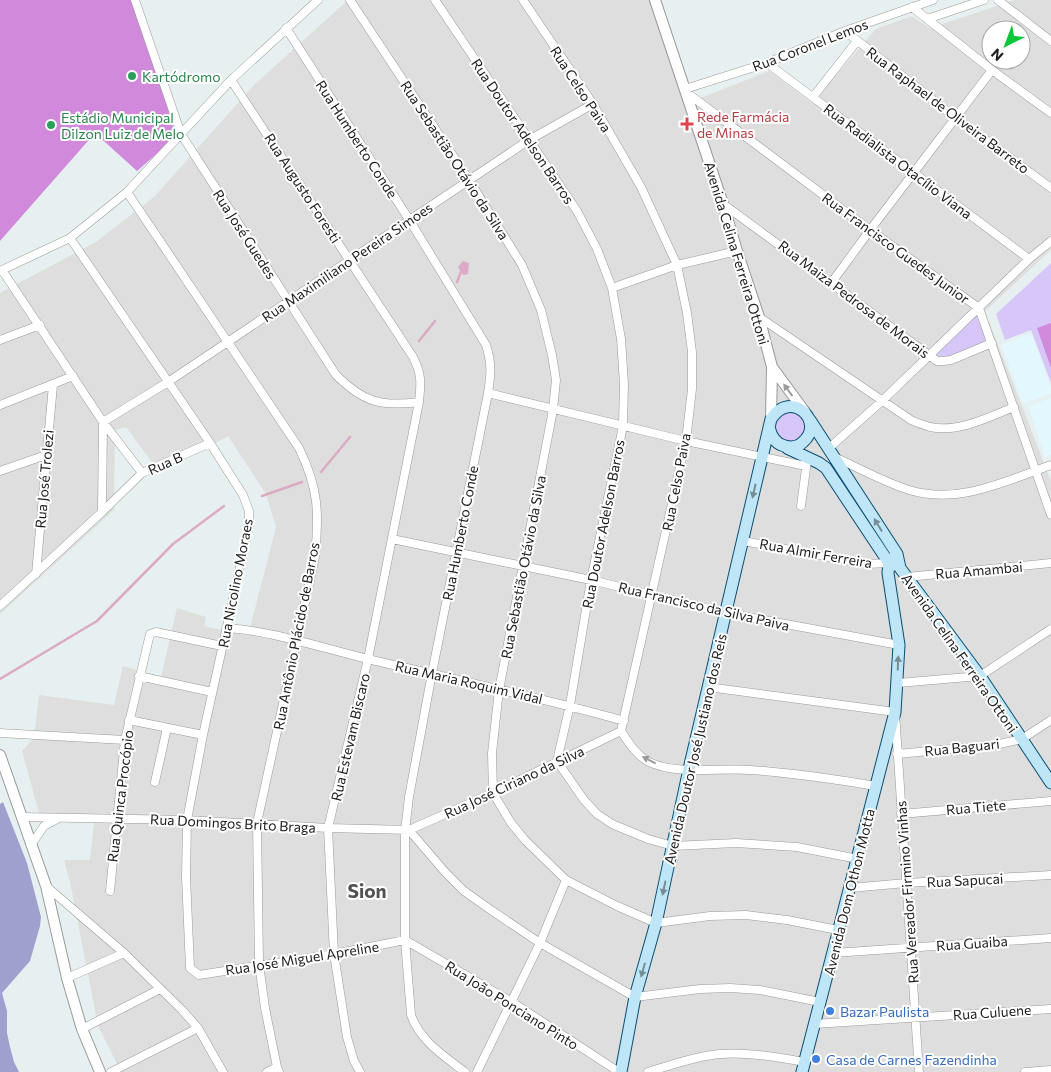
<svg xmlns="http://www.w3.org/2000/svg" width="1051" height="1072" font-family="Commissioner,sans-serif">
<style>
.residential{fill:#dddedd;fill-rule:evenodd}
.education{fill:#e3f7fe}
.forest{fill:#9ea0ce}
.park{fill:#d7c7f8}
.pitch{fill:#d189dc}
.water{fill:#dcaac4}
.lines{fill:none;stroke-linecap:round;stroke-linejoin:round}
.stream{stroke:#dcaac4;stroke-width:2.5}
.minor-casing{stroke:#9a9a9a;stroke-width:9}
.tertiary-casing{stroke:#9a9a9a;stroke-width:12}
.secondary-casing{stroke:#094e75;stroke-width:13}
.minor{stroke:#fff;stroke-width:8}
.tertiary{stroke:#fff;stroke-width:10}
.secondary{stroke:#bee6f7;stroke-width:11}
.oneway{fill:#9b9b9b}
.oneway2{fill:#778d96}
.leisure-dot{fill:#2e9e5b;stroke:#fff;stroke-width:2}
.health-dot{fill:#e0444e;stroke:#fff;stroke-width:2}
.shop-dot{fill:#3f7fe0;stroke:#fff;stroke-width:2}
.labels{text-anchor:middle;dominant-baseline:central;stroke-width:4;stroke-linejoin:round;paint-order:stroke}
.street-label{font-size:14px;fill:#202020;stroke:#fff}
.leisure-label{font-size:14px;fill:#27864d;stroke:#fff;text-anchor:start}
.health-label{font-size:14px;fill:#be3a42;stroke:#fff;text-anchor:start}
.shop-label{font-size:14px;fill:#366cbe;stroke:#fff;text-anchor:start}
.district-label{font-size:19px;font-weight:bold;fill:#535353;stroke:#fff}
</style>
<rect width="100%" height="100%" fill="#e7f0f0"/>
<!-- residential -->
<path class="residential" d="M348,0H659L693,101L769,71L812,103L876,29L912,16L930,28L1015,0H1051V250L985,311L1051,481V1072H121L98,1026L70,882L64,860H90L95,815L39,813L22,751L34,738L39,695L114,705L123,666L161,677L177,608L206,617L204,626L248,636L276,527L266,494L228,436L212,445L157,469L126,427L115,430L114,510L0,614V293L96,242L154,197L254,85ZM991,30H1021V60H991Z"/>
<!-- education -->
<path class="education" d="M1031,333L1051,388V394L1023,404L1001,345Z
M1051,398V455L1045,457L1028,406Z"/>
<!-- forest -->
<path class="forest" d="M3,802L27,863L41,917L40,926L30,961L2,993L7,1011V1033L10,1047L14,1062L19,1072H0V804Z"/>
<!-- park -->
<path class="park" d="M1051,263V383L1031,330L1005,340L996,314Z
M977,312L988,342L949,356L931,355Z
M784,411L801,413L809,430L794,443L781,439L775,432V422Z"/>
<!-- pitch -->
<path class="pitch" d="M0,0H131L171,114L174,134L169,143L137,171L95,133L0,241Z
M1051,323V368L1037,328Z"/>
<!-- water -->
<path class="water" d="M463,261L469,263L468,274L463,275L458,267Z"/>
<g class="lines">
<!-- stream -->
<path class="stream" d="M457,282L462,269
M419,341L435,321
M321,472L350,437
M262,496L302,482
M0,679L97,621L173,544L224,506"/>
<defs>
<path id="minor" d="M135,0L181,134L336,375C363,402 381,407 419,402
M350,0L469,180L522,265L541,310L552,355L556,380L553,410L499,690L492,753L493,793L511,823L525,840L566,880L617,906L656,923L710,916L746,915L787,920L838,930
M435,0L577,211L597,249L612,288L621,339L624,384L623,426L591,580L570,705L557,761L584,800L597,814L612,824L648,839L673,846L736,843L797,847L858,859
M523,0L593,104L641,187L677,265L687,313L692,352V389L686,441L621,731C629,743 636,755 649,762C678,776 720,767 751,770C793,773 834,779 876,786
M998,0L1051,41
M912,7L992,70L1051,113
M927,19L984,0
M286,28L410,221L486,345C492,364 491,374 488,393L432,673L409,797L405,831V940L411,1015C420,1041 444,1056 465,1072
M845,31L956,118L1051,188
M767,63L1029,259
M231,80L413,357C422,375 421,383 419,402L368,659L328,828L334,954L347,1037L354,1061L360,1072
M685,89L767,63L845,31L933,0
M686,92L870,230L979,308L1051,515
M813,97L857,41
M127,192L299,448C319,489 319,513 315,557L257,823L259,964L265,1008L277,1067L279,1072
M723,204L937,361H944L951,360L992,343
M70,238L210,443L243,495L249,511V526L203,735L187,820L186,877L190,968L199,975L334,954L405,940L512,1002L619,1072
M2,270L103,422L142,473
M0,271L70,238L127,192L231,80L318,0
M832,282L870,230L992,70
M612,288L677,265L737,251
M759,317L911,420C917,423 924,425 930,427C958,433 989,417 1014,407
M0,340L40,325
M488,393L686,441L806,466
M0,405L73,376
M829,448L882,401L1029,259L1051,241
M835,457C860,469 884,482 909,490C958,505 1006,481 1051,465
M0,471L46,455
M801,506L807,461
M102,512L142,473L210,443
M392,539L591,580L726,613L899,645
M743,541L867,564L889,563
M36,574L53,385
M907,577L1051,563
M0,606L102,512L103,422L168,382L529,140L593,104
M226,628C274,631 321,648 368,659C453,679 539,697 624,721
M139,676L212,692
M898,683L980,676L1051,629
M708,687L895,712L919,1072
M129,720L203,735
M0,733L125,740
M897,754L995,745L1022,739L1051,720
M155,782L167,728
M901,814L1051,801
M21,817L187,820L328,828L409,830L493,793L621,731
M409,830L445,872L464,891L488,908L540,943L635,997L700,989L730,988L760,990L820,1002
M31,845L44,826L59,818
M46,886L124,953L182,1010L198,1028L223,1072
M850,888L906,883L1051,875
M110,891L125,740L150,634L156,632L222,646
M833,953L1051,938
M67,978L124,953
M814,1024L1051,1009
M82,1029L160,989
M111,1072L198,1028
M267,1072L277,1067
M477,1072L540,943L566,880
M648,1072C672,1065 696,1056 720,1054C749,1052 776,1057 805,1062
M1025,1072L1051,1070"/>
<path id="tertiary" d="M655,0L723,204L737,251L759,317L772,367L805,412
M771,419L772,367
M0,755L46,886L67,978L82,1029L100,1072"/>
<path id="secondary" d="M810,420L897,554L900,568L980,676L1051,783
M787,448L819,463L826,468L889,563L894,565
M621,1072L635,997L656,923L689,769L771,419C791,388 826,422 803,442C798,447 792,448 785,446C775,444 771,436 769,427
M802,1072L895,712L899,645L888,573L889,563L897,554"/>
</defs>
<!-- minor casing -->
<use href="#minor" class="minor-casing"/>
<!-- tertiary casing -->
<use href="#tertiary" class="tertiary-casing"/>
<!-- secondary casing -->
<use href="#secondary" class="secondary-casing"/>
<!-- minor -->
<use href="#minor" class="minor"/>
<!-- tertiary -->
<use href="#tertiary" class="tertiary"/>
<!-- secondary -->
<use href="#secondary" class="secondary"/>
</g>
<!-- one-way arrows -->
<defs><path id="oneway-solid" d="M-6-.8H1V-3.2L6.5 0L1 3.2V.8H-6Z" transform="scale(1.25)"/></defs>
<g class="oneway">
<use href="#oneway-solid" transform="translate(788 390) rotate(-126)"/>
<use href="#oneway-solid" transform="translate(649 760) rotate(-153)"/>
</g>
<g class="oneway2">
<use href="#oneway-solid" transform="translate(754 491) rotate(103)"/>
<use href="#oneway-solid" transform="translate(878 525) rotate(-122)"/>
<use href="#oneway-solid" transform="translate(898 663) rotate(-88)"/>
<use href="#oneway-solid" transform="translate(664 888) rotate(102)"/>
<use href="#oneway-solid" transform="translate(643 970) rotate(106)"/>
</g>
<!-- markers -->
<g class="leisure-dot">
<circle cx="132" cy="76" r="5"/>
<circle cx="51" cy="125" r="5"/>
</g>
<path class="health-dot" d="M684.5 116.5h5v5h5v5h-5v5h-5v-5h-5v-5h5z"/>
<g class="shop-dot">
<circle cx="830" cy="1011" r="5"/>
<circle cx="816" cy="1059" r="5"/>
</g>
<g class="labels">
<!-- street labels -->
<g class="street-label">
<text transform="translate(810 45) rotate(-21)">Rua Coronel Lemos</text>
<text transform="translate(581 89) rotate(57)">Rua Celso Paiva</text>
<text transform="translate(948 110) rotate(37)">Rua Raphael de Oliveira Barreto</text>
<text transform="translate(523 131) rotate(56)">Rua Doutor Adelson Barros</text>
<text transform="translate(357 139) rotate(57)">Rua Humberto Conde</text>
<text transform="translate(455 160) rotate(57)">Rua Sebastião Otávio da Silva</text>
<text transform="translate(898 161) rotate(37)">Rua Radialista Otacílio Viana</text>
<text transform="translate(303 188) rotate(57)">Rua Augusto Foresti</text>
<text transform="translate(245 234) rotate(57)">Rua José Guedes</text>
<text transform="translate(896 248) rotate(36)">Rua Francisco Guedes Junior</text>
<text transform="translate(737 253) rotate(73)">Avenida Celina Ferreira Ottoni</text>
<text transform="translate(347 262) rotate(-34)">Rua Maximiliano Pereira Simoes</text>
<text transform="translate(854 299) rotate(37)">Rua Maiza Pedrosa de Morais</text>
<text transform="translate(165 463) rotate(-24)">Rua B</text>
<text transform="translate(44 479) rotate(-85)">Rua José Trolezi</text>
<text transform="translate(676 482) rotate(-79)">Rua Celso Paiva</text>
<text transform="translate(603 524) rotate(-79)">Rua Doutor Adelson Barros</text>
<text transform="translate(460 533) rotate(-79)">Rua Humberto Conde</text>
<text transform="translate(816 553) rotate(10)">Rua Almir Ferreira</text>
<text transform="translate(523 567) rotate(-79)">Rua Sebastião Otávio da Silva</text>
<text transform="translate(979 570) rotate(-5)">Rua Amambai</text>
<text transform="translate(235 583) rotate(-79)">Rua Nicolino Moraes</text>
<text transform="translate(704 606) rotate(13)">Rua Francisco da Silva Paiva</text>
<text transform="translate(296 636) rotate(-79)">Rua Antônio Plácido de Barros</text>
<text transform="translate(960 653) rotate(55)">Avenida Celina Ferreira Ottoni</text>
<text transform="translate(469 682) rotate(13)">Rua Maria Roquim Vidal</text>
<text transform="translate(350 737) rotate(-77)">Rua Estevam Biscaro</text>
<text transform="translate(962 747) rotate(-6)">Rua Baguari</text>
<text transform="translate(695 749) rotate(-77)">Avenida Doutor José Justiano dos Reis</text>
<text transform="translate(514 782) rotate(-25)">Rua José Ciriano da Silva</text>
<text transform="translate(120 796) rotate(-83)">Rua Quinca Procópio</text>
<text transform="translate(976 807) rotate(-5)">Rua Tiete</text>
<text transform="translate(233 823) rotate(3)">Rua Domingos Brito Braga</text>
<text transform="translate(965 880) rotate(-3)">Rua Sapucai</text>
<text transform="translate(849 892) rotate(-76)">Avenida Dom Othon Motta</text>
<text transform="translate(907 892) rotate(-94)">Rua Vereador Firmino Vinhas</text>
<text transform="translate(972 943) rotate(-4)">Rua Guaiba</text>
<text transform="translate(302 958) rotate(-9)">Rua José Miguel Apreline</text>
<text transform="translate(512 1005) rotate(32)">Rua João Ponciano Pinto</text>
<text transform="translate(992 1012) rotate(-4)">Rua Culuene</text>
</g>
<!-- leisure labels -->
<g class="leisure-label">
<text x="142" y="76">Kartódromo</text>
<text x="61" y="117">Estádio Municipal<tspan x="61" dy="16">Dilzon Luiz de Melo</tspan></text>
</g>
<!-- health labels -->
<g class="health-label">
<text x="697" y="116">Rede Farmácia<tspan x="697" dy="16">de Minas</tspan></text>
</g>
<!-- shop labels -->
<g class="shop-label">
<text x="840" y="1011">Bazar Paulista</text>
<text x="826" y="1059">Casa de Carnes Fazendinha</text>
</g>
<!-- district labels -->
<g class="district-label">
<text x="367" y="890">Sion</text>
</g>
</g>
<!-- north arrow -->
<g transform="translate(1006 45) rotate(222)"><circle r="24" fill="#ffffff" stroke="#a6a6a6"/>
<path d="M0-4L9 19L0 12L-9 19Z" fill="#08c839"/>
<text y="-8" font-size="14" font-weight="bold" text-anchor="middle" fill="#202020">N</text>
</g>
</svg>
